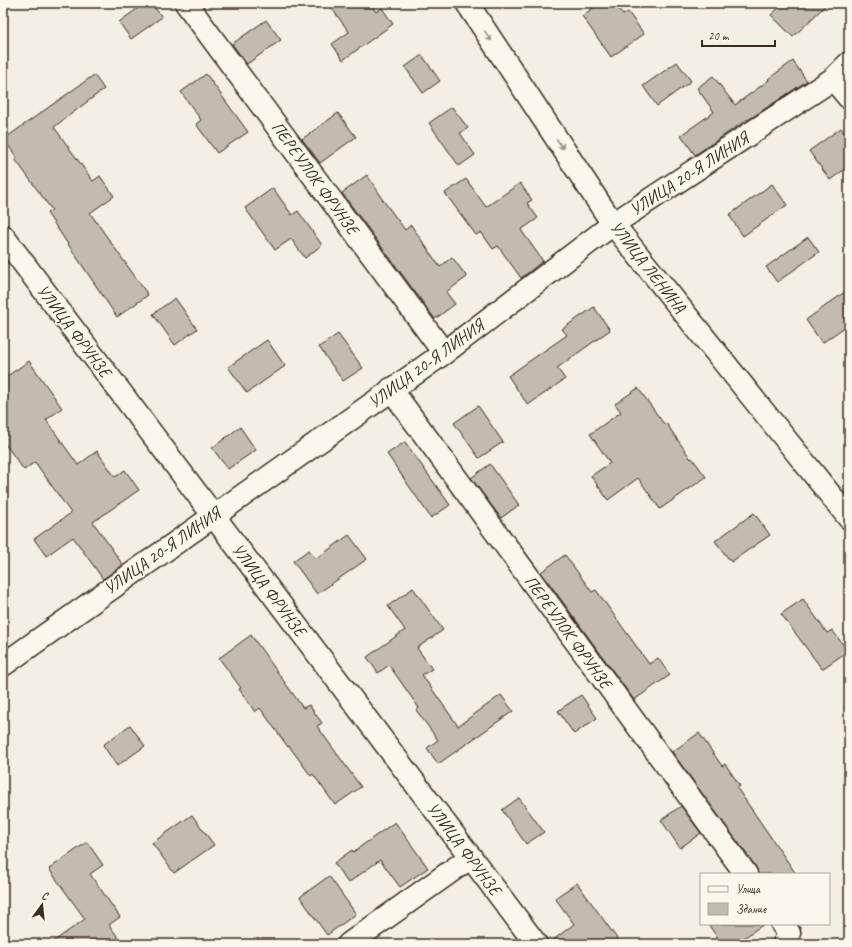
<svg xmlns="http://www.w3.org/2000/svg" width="852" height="947" font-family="Caveat,sans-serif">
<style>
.building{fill:#c3bbb0;stroke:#3b2a1e}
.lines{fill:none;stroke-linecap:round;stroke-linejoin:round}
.street-casing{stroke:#3b2a1e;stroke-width:25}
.secondary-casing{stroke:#3b2a1e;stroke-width:25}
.street{stroke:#fbf7ec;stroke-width:22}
.secondary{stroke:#fbf7ec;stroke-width:22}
.oneway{stroke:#9b9085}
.labels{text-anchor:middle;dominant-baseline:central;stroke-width:3.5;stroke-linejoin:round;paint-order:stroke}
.street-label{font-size:17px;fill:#3b2a1e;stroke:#fbf7ec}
</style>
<rect width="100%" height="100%" fill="#f3efe4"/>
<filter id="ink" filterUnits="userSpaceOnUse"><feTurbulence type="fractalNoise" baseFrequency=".025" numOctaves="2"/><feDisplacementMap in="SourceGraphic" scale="8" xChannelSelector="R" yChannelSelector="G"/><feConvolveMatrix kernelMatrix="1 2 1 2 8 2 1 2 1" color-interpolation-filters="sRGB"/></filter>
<g filter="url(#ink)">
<!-- building -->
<path class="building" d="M145,3H151L162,17L131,39L119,22Z
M328,3H370L376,12L382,8L393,24L343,60L332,44L349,32Z
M600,3H615L623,15L628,12L644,34L611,57L582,16Z
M784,3H828L793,37L771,15Z
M266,20L281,40L247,64L232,44Z
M422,55L440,81L423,93L405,67Z
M793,61L807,81L748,120V119L695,155L681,135L714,112L697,88L713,76L735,105L769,80L768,79Z
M677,62L691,81L657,106L643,86Z
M206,74L248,132L217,153L196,124L201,120L181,92Z
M94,75L104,89L54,127L93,181L100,176L114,196L90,213L148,295L117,317L47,213L52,210L15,159L17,158L4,139Z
M452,107L468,128L460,133L475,155L459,166L429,123Z
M338,113L356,137L320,163L302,139Z
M841,128L849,139V166L830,180L809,151Z
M367,175L381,196H380L405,230L411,225L440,267L452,257L467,277L446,292L455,304L435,319L342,193Z
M466,179L486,207L520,183L532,200L527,203L538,218L521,230L543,261L521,278L498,246L493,249L481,232L476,235L445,193Z
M772,184L787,205L743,236L729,215Z
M273,188L292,215L298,211L322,245L305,258L291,239L275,250L245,208Z
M808,237L819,252L777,282L766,267Z
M849,289V324L822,343L806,320Z
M175,298L197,329L175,345L153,314Z
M594,307L610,330L557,368L565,379L528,405L508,376L567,335L562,329Z
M338,334L363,368L343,381L319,347Z
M267,340L285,366L247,393L228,367Z
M29,361L62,408L46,420L78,465L97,451L115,477L125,470L139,490L93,522L123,565L103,579L73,537L46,556L34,539L71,513L35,462L24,470L3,441V379Z
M638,388L664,424L666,423L691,459L692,458L706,477L660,509L638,478L608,500L591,476L610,463L590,434L621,412L615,404Z
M478,406L503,442L479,458L454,423Z
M240,427L256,450L228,469L212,448Z
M405,442L450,505L431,518L387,454Z
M490,464L519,505L501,518L471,478Z
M754,513L770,535L731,562L715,541Z
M349,535L367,559L317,594L293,561L309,550L316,559Z
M565,555L592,592L596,590L649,664L658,658L670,675L634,700L541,572Z
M413,588L443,630L417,648L432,669L422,675L458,726L501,695L513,711L438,764L427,748L438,740L416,710L419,708L389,665L378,673L367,657L405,630L388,606Z
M803,599L827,633L832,630L848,651L822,669L781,614Z
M251,635L303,708L309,705L322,723L317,726L361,787L335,805L313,774L311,776L289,746L288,747L260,708L255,712L239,689L241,688L219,658Z
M581,695L597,718L574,734L558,711Z
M130,725L145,746L117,766L103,745Z
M699,733L722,766L725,764L740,786L737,788L796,874H758L756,867L672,752Z
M519,798L544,832L526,844L502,810Z
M681,806L701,833L680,848L661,820Z
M192,815L214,845L174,873L152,843Z
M395,822L428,868L400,887L380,860L348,883L334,863L352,850L353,852Z
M87,842L103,865L90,874L120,917L109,925L123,944H50L85,919L49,869Z
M329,876L356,914L327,935L300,897Z
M577,883L621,944H548L574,924L555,898Z
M708,924H764L735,944H722Z"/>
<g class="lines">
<defs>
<path id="street" d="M186,3L444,353
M833,79L849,98
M613,224L833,79L849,63
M3,236L536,944
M391,389L746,874
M782,924L789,933L784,944
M349,944L471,857"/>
<path id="secondary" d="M467,3L613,224L849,518
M3,665L444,353L613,224"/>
</defs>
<!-- street casing -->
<use href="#street" class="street-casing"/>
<!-- secondary casing -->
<use href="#secondary" class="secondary-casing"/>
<!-- street -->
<use href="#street" class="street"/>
<!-- secondary -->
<use href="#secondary" class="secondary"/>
</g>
<!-- one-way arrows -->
<defs><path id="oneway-shaft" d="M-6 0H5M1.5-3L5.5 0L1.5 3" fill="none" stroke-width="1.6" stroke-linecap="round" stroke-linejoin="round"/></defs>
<g class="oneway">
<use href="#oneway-shaft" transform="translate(488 36) rotate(56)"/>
<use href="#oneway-shaft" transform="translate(560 144) rotate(56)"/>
</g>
</g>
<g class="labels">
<!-- street labels -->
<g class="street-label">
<text transform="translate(689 174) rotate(-33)">УЛИЦА 20-Я ЛИНИЯ</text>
<text transform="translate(315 178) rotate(54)">ПЕРЕУЛОК ФРУНЗЕ</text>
<text transform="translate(648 267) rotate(52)">УЛИЦА ЛЕНИНА</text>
<text transform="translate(74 331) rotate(53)">УЛИЦА ФРУНЗЕ</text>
<text transform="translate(426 364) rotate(-36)">УЛИЦА 20-Я ЛИНИЯ</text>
<text transform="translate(162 551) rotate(-35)">УЛИЦА 20-Я ЛИНИЯ</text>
<text transform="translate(269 590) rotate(53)">УЛИЦА ФРУНЗЕ</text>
<text transform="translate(568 632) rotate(54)">ПЕРЕУЛОК ФРУНЗЕ</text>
<text transform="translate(464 849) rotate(53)">УЛИЦА ФРУНЗЕ</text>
</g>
</g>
<!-- margin -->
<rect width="852" height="947" fill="none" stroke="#fbf7ec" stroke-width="16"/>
<rect x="8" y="8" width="836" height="931" fill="none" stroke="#3b2a1e" stroke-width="1.5" filter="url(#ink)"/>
<!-- legend -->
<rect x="700" y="873" width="130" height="52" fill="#fbf7ec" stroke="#aea59a"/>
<rect x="708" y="886" width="20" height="6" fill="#fbf7ec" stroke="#aea59a"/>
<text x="736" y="893" font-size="12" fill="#3b2a1e">Улица</text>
<rect x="708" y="903" width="20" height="12" fill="#c3bbb0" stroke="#aea59a"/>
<text x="736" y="913" font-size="12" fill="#3b2a1e">Здание</text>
<!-- north arrow -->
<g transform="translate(42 905) rotate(15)" stroke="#fbf7ec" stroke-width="3" paint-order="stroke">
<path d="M0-3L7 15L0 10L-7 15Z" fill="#3b2a1e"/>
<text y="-6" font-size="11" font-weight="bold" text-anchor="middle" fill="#3b2a1e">С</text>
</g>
<!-- scale -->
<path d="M702 40v6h73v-6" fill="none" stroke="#3b2a1e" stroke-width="2"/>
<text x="708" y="40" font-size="12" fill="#3b2a1e" stroke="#fbf7ec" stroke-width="3" paint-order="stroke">20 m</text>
</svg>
